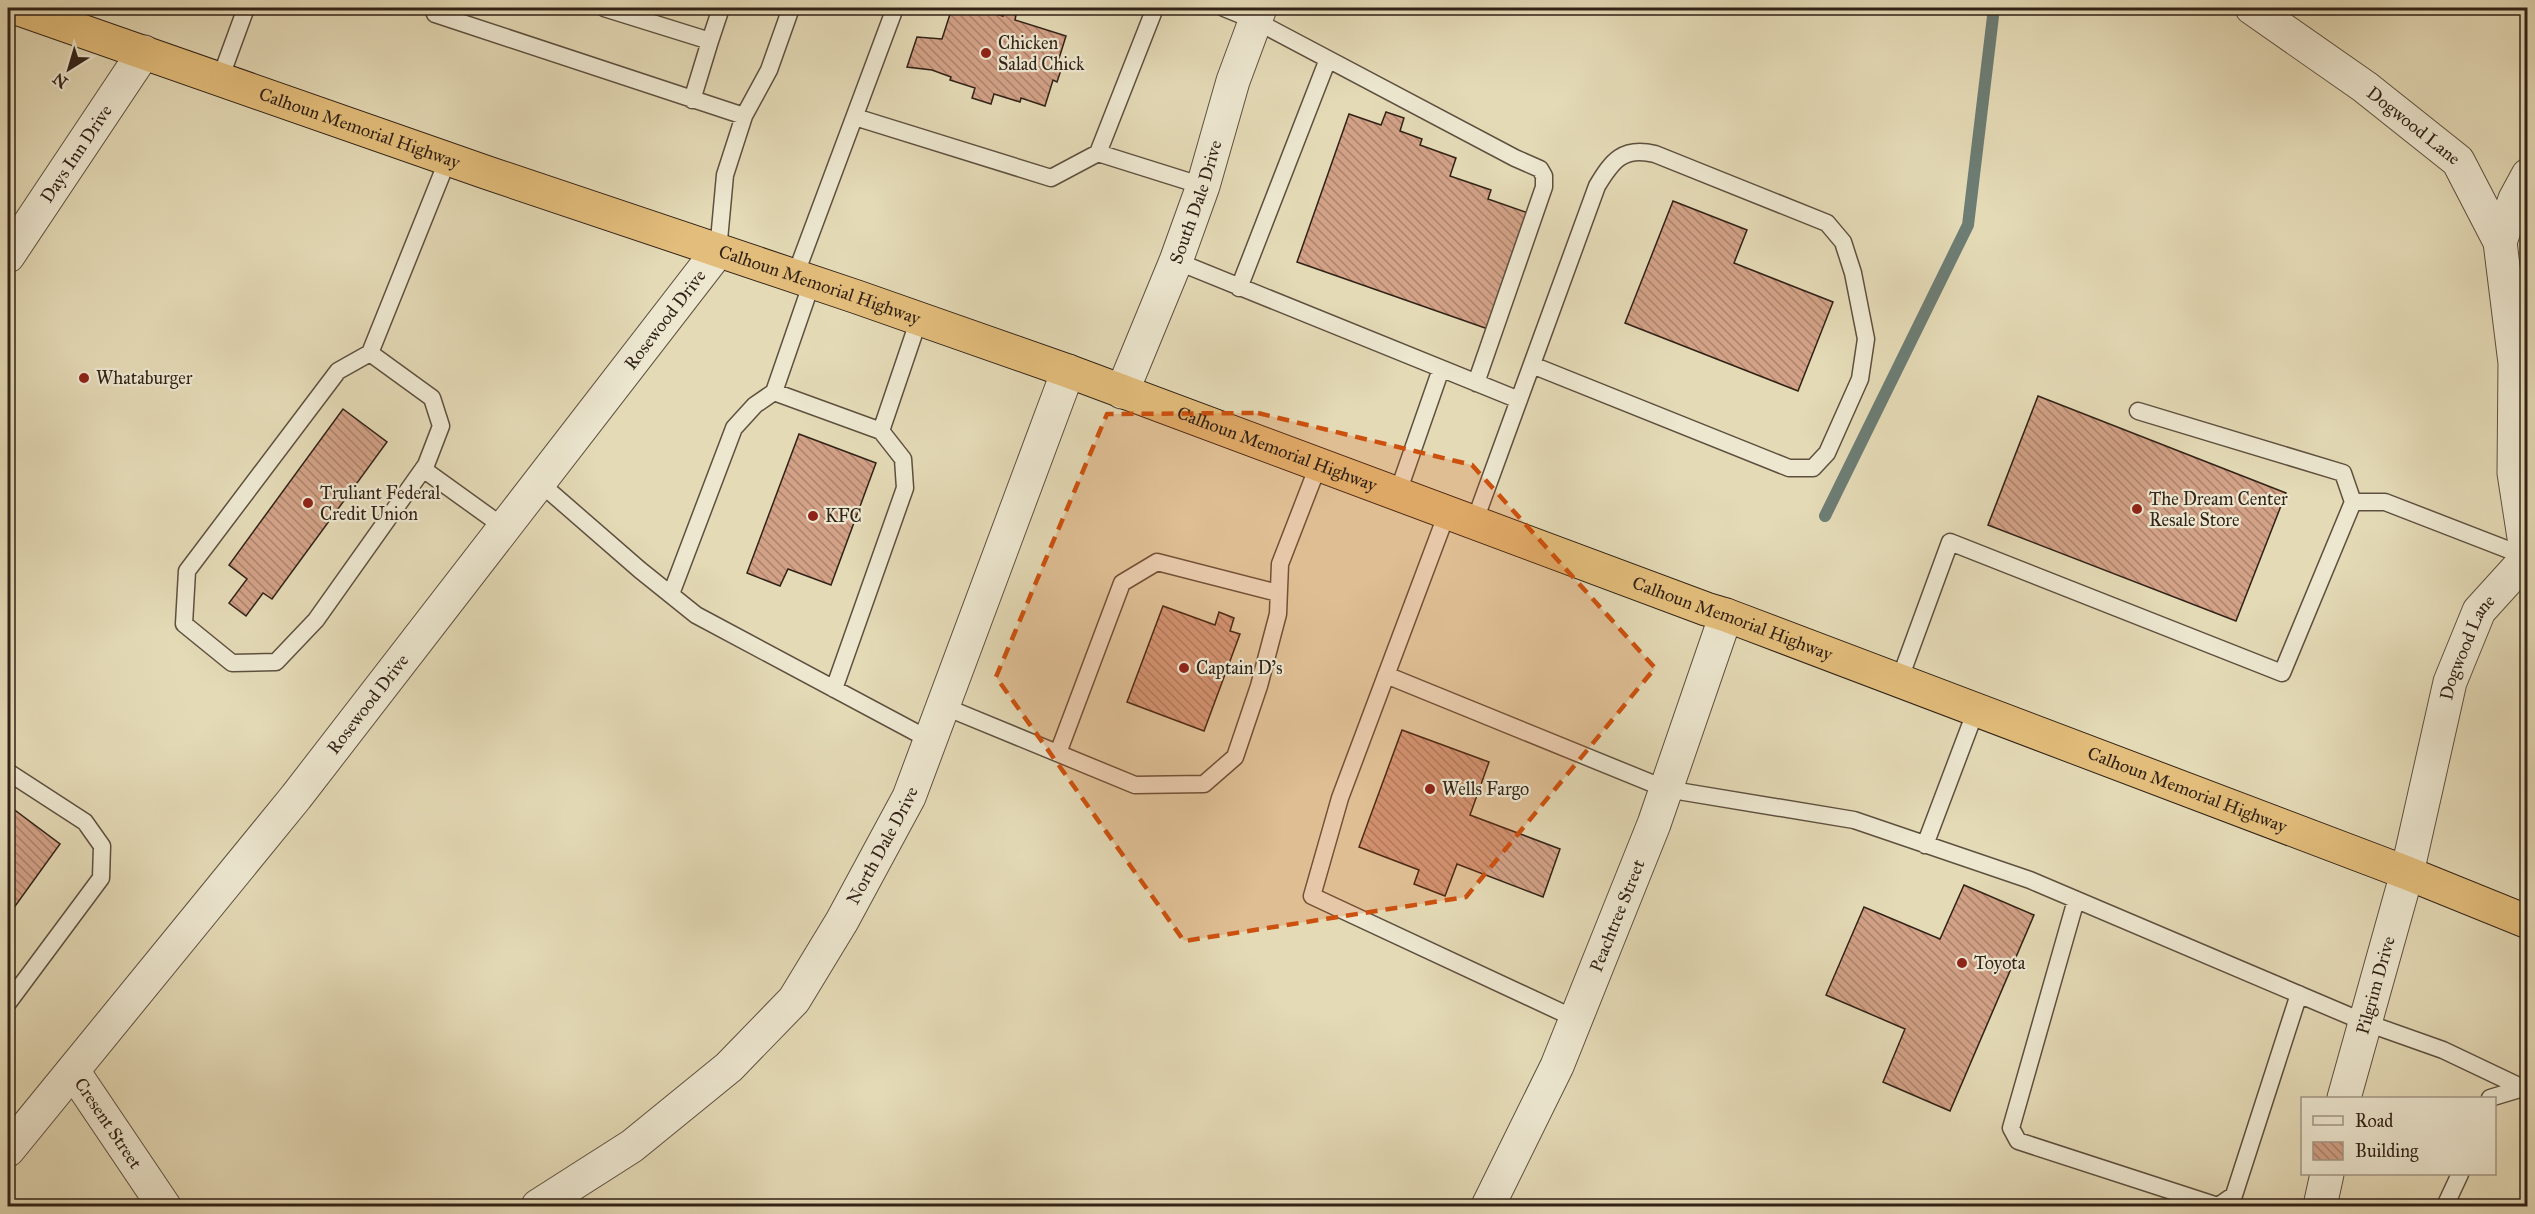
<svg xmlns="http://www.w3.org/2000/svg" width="2535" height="1214" font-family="'IM FELL Great Primer',serif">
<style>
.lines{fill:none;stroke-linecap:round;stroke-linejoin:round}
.stream{stroke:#6d7d74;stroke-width:12}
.building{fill:url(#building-back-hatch);stroke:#312217;stroke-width:1.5}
.service-casing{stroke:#5e503f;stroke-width:19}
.minor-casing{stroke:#5e503f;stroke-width:35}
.trunk-casing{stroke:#312217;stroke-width:35}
.service{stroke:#ede7d0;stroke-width:16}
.minor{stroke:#ede7d0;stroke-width:33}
.trunk{stroke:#e2bd7b;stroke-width:33}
.marked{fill:#cd510e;fill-opacity:0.2;stroke:#cd510e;stroke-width:4.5;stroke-dasharray:12 8;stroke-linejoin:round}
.poi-dot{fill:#8f2418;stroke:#ede7d0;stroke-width:2}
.labels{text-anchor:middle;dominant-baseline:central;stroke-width:4.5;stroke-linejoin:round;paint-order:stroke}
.poi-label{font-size:18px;fill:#312217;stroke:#ede7d0;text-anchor:start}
.street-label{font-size:18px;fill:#312217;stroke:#ede7d0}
</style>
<defs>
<pattern id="building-back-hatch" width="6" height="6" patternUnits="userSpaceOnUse" patternTransform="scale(1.5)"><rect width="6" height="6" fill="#d2a186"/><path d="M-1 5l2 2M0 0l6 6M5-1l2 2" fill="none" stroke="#ab836d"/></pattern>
</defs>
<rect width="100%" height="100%" fill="#e4dab6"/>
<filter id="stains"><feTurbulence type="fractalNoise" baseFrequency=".00333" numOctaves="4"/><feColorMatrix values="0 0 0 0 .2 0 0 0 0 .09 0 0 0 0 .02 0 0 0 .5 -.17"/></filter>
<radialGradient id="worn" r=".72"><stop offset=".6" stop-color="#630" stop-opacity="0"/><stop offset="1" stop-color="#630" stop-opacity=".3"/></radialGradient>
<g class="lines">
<!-- stream -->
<path class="stream" d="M1825,516L1968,225L1994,8"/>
</g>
<!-- building -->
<path class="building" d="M952,8H976L1003,16L1005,12L1016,15L1015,20L1066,36L1056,68L1061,70L1057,82L1053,80L1045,106L1021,98L1020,102L994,94L991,104L972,98L975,88L950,80L951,77L932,70L907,67L917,37L942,39Z
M1386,112L1404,118L1400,131L1422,139L1420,145L1456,158L1450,176L1491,190L1488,199L1528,213L1488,329L1297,262L1349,114L1381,125Z
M1673,201L1747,230L1734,263L1833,302L1798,391L1625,323Z
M2038,396L2286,493L2236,621L1988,525Z
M343,409L387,442L272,599L263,593L246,616L229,603L247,579L229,565Z
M799,434L876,463L831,585L788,569L780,586L747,573Z
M1163,606L1215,625L1219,612L1234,618L1230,631L1240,634L1204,731L1127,702Z
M1402,730L1489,762L1470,815L1560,849L1543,897L1457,864L1445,896L1414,884L1419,870L1359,847Z
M8,805L60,844L8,916Z
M1964,885L2034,915L1950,1111L1883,1082L1905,1029L1826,995L1864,907L1940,939Z"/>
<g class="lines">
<defs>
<path id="service" d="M438,8L435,14L744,116
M604,8L710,41L721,8
M1224,8L1256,21L1515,158L1540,169L1544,176V187L1476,383
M220,79L246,8
M692,100L710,41
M855,117L1051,178L1098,153L1203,186
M1098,153L1155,8
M718,251L725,175L744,116L769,70L791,8
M1176,261L1519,400
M795,276L895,8
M1239,288L1328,59
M370,353L432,398L441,426L426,465L316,620L276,662L232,663L184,624L187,571L338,371L370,353L448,159
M774,392L812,282
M2138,411L2343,473L2353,502
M881,431L919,319
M423,469L505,528
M540,483L640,570L696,615L930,740
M1397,495L1441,369
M1447,513L1340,798L1312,896L1576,1019
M1474,523L1597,186C1612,161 1623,146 1655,154L1827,223L1843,242L1853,273L1866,339L1860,379L1827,453L1813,468H1789L1532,365
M671,594L734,428L755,405L774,392L881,431L903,459L905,488L834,689
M1386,675L1666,789L1854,820L2030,880L2364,1022L2443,1050L2523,1088
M1899,681L1950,542L2282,673L2353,502H2385L2527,557
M943,706L1135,785L1204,784L1235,757L1259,686L1278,614L1280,564L1318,466
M1058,753L1122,583L1157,562L1278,593
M8,772L85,822L102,846L101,878L8,1003
M1925,845L1976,710
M2076,900L2011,1128L2018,1141L2218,1206L2234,1195L2299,994
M2490,1098L2523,1088L2527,1089
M2445,1206L2460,1174"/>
<g id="minor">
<path id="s1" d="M2252,8L2365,87L2458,161L2500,242L2515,363L2514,473L2527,557"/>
<path d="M2500,242L2515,199L2528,175"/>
<path id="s2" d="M8,256L144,52"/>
<path id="s3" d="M1122,392L1176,261L1203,186L1233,81L1260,8"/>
<path id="s4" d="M73,1071L164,1206"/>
<path id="s5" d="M2344,1098L2407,873L2450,682L2479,611L2528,557"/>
<path id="s6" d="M8,1150L296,797L718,251"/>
<path id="s7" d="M538,1206L632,1146L729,1067L794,1000L842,921L909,797L1068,371"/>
<path id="s8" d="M1488,1206L1557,1066L1654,824L1726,615"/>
<path d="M2320,1206L2327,1174"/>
</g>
<g id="trunk">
<path id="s9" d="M16,8L488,173L857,297L1068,371L1706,609L1726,615L2407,873L2528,922"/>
</g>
</defs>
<!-- service casing -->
<use href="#service" class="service-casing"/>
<!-- minor casing -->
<use href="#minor" class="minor-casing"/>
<!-- trunk casing -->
<use href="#trunk" class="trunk-casing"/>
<!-- service -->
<use href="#service" class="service"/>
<!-- minor -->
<use href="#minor" class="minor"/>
<!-- trunk -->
<use href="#trunk" class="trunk"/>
</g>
<!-- marked area -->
<path class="marked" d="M1258,413L1472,465L1655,668L1466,897L1184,941L996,677L1107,414Z"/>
<!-- markers -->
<g class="poi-dot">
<circle cx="986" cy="53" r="6"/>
<circle cx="84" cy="378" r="6"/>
<circle cx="308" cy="503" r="6"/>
<circle cx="2137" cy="509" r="6"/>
<circle cx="813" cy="516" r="6"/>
<circle cx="1184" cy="668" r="6"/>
<circle cx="1430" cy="789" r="6"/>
<circle cx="1962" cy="963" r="6"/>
</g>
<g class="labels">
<!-- poi labels -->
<g class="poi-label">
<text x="998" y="43">Chicken<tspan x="998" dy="21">Salad Chick</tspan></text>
<text x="96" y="378">Whataburger</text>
<text x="320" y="493">Truliant Federal<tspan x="320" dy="21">Credit Union</tspan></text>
<text x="2149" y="499">The Dream Center<tspan x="2149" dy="21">Resale Store</tspan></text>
<text x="825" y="516">KFC</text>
<text x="1196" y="668">Captain D's</text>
<text x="1442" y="789">Wells Fargo</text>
<text x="1974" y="963">Toyota</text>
</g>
<!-- street labels -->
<g class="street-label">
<text stroke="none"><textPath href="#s1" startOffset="200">Dogwood Lane</textPath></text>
<text stroke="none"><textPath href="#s9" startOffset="364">Calhoun Memorial Highway</textPath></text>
<text stroke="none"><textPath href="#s2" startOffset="123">Days Inn Drive</textPath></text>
<text stroke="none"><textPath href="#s3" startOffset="204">South Dale Drive</textPath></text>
<text stroke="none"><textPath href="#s9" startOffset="850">Calhoun Memorial Highway</textPath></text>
<text stroke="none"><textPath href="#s6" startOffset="1059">Rosewood Drive</textPath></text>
<text stroke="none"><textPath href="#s9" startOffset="1336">Calhoun Memorial Highway</textPath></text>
<text stroke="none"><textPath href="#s9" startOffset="1822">Calhoun Memorial Highway</textPath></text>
<text stroke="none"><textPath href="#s5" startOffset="468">Dogwood Lane</textPath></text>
<text stroke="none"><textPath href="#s6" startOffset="573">Rosewood Drive</textPath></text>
<text stroke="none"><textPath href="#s9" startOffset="2308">Calhoun Memorial Highway</textPath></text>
<text stroke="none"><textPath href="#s7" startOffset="508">North Dale Drive</textPath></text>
<text stroke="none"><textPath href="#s8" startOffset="318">Peachtree Street</textPath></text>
<text stroke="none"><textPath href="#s5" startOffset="117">Pilgrim Drive</textPath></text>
<text stroke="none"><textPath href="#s4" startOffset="63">Cresent Street</textPath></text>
</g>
</g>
<!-- margin -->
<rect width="2535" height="1214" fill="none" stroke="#e4dab6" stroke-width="30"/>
<rect x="9" y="9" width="2517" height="1196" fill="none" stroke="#312217" stroke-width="3"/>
<rect x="15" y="15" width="2505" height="1184" fill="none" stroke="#312217" stroke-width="1.5"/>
<!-- legend -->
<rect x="2301" y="1097" width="195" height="78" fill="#ede7d0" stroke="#a29886" stroke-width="1.5"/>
<rect x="2313" y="1116" width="30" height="9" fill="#ede7d0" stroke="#a29886" stroke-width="1.5"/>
<text x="2355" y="1127" font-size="18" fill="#312217">Road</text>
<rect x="2313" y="1142" width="30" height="18" fill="url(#building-back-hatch)" stroke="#a29886" stroke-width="1.5"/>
<text x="2355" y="1157" font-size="18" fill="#312217">Building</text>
<!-- north arrow -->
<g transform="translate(69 69) rotate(217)" stroke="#ede7d0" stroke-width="4.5" paint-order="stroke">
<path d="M0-4.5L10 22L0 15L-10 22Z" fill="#312217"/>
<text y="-9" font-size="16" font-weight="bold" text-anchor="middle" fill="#312217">N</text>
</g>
<rect width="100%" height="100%" filter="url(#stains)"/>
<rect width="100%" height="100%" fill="url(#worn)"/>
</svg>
